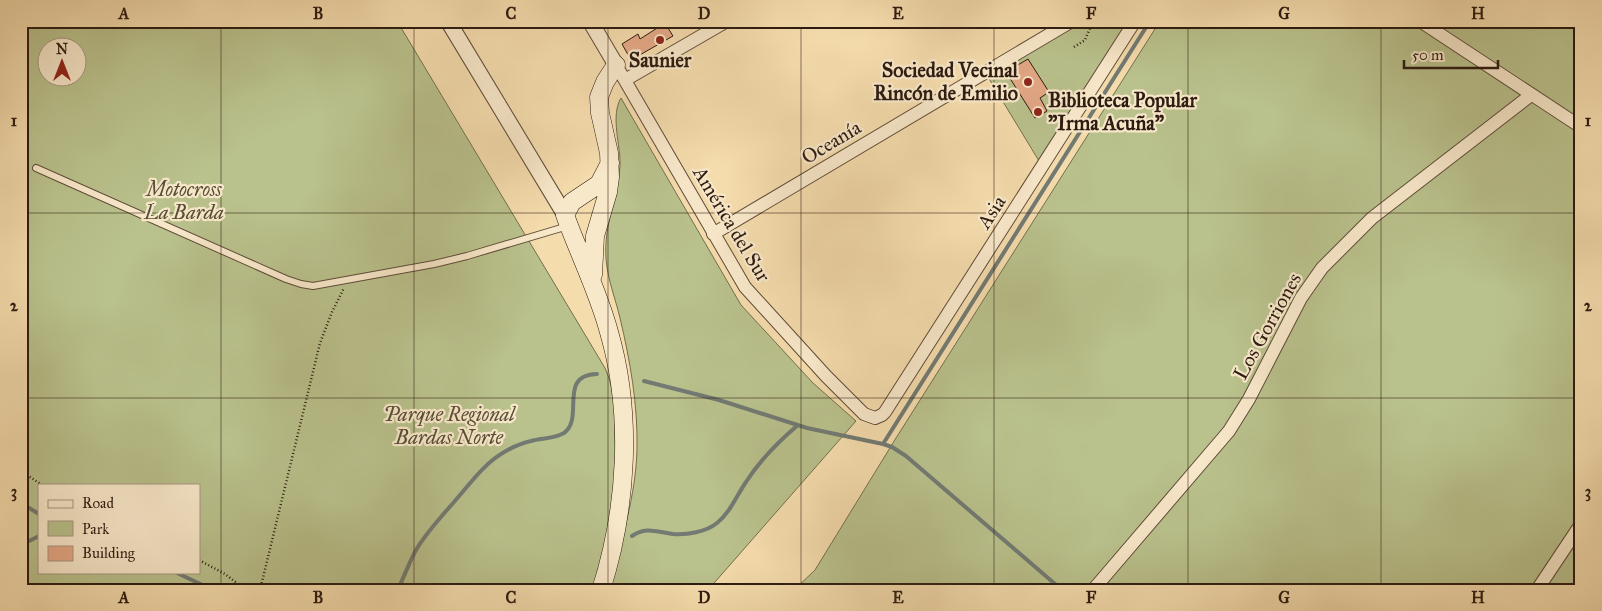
<svg xmlns="http://www.w3.org/2000/svg" width="1602" height="611" font-family="'IM FELL Great Primer',serif">
<style>
.green{fill:#b9c18c;stroke:#736e4e;fill-rule:evenodd}
.lines{fill:none;stroke-linecap:round;stroke-linejoin:round}
.stream{stroke:#727a73;stroke-width:4}
.building{fill:#e4a886;stroke:#2d1b11}
.service-casing{stroke:#5f4b38;stroke-width:8}
.minor-casing{stroke:#5f4b38;stroke-width:14}
.tertiary-casing{stroke:#5f4b38;stroke-width:17}
.secondary-casing{stroke:#2d1b11;stroke-width:19}
.path{stroke:#2d1b11;stroke-width:2.5;stroke-dasharray:1 2.5;stroke-linecap:butt}
.service{stroke:#f8e8ca;stroke-width:6}
.minor{stroke:#f8e8ca;stroke-width:12}
.tertiary{stroke:#f8e8ca;stroke-width:15}
.secondary{stroke:#f8e8ca;stroke-width:18}
.grid{fill:none;stroke:#2d1b11;stroke-width:1;stroke-opacity:0.55}
.poi-dot{fill:#8f2418;stroke:#f8e8ca;stroke-width:2}
.labels{text-anchor:middle;dominant-baseline:central;stroke-width:4.5;stroke-linejoin:round;paint-order:stroke}
.poi-label{font-size:20px;font-weight:bold;fill:#2d1b11;stroke:#f8e8ca}
.street-label{font-size:20px;fill:#2d1b11;stroke:#f8e8ca}
.park-label{font-size:20px;font-style:italic;fill:#574d36;stroke:#f8e8ca}
.neatline{fill:none;stroke:#2d1b11;stroke-width:2}
.grid-label{font-size:16px;text-anchor:middle;font-weight:bold;fill:#2d1b11}
</style>
<rect width="100%" height="100%" fill="#f5dcad"/>
<filter id="stains"><feTurbulence type="fractalNoise" baseFrequency=".004" numOctaves="4"/><feColorMatrix values="0 0 0 0 .2 0 0 0 0 .09 0 0 0 0 .02 0 0 0 .5 -.17"/></filter>
<radialGradient id="worn" r=".72"><stop offset=".6" stop-color="#630" stop-opacity="0"/><stop offset="1" stop-color="#630" stop-opacity=".3"/></radialGradient>
<!-- green -->
<path class="green" d="M21,21H397L605,368C615,390 615,412 615,435C616,462 616,489 611,515C607,540 599,565 593,590H21ZM48,48H78V78H48ZM39,485H199V572H39Z
M1082,21H1123L1124,28L1039,161L988,77Z
M1160,21H1581V590H794L815,570L896,438Z
M621,98L741,305L813,383L856,421L708,590H609C620,544 636,497 637,449C638,405 630,360 620,318C615,297 608,281 606,259C603,227 618,197 620,166C621,146 610,116 621,98Z"/>
<g class="lines">
<!-- stream -->
<path class="stream" d="M644,381L719,400L807,428L883,444L892,447L906,456L1062,590
M883,444L1150,21
M21,503L39,514
M632,536C646,526 657,532 673,534C687,535 706,532 717,523C730,513 737,495 746,482C760,460 778,442 798,425
M21,545L39,536
M175,572L213,590
M395,590L400,585C405,574 410,561 416,550C426,533 441,517 454,502C470,484 484,463 506,451C513,447 522,443 531,441C541,438 554,439 564,433C585,418 557,375 597,374"/>
</g>
<!-- building -->
<path class="building" d="M665,23L673,36L631,60L622,44L638,34L640,39Z
M1028,59L1049,92L1040,98L1047,111L1035,118L1006,72Z"/>
<g class="lines">
<defs>
<path id="service" d="M36,168L286,279L301,284L313,286L434,264L467,256L568,226"/>
<path id="minor" d="M1420,21L1581,127
M616,65L745,287L826,376L864,414L875,418L882,415L885,412L1135,21
M625,80L727,21
M713,234L1072,21
M1093,590L1229,431L1249,399L1301,298L1322,268L1372,218L1531,95
M1537,590L1581,524"/>
<path id="tertiary" d="M448,21L565,215
M590,21L616,65"/>
<path id="secondary" d="M593,275L595,236L608,192L610,177L609,153L600,113L599,97L605,82L616,65
M601,590C627,508 633,415 609,332C598,291 579,254 565,215L572,202L599,184L610,163"/>
</defs>
<!-- service casing -->
<use href="#service" class="service-casing"/>
<!-- minor casing -->
<use href="#minor" class="minor-casing"/>
<!-- tertiary casing -->
<use href="#tertiary" class="tertiary-casing"/>
<!-- secondary casing -->
<use href="#secondary" class="secondary-casing"/>
<!-- path -->
<path class="path" d="M1074,47L1085,40L1093,21
M21,471L42,485
M199,560L225,574L246,590
M260,590L320,343L332,312L344,288"/>
<!-- service -->
<use href="#service" class="service"/>
<!-- minor -->
<use href="#minor" class="minor"/>
<!-- tertiary -->
<use href="#tertiary" class="tertiary"/>
<!-- secondary -->
<use href="#secondary" class="secondary"/>
</g>
<!-- grid -->
<path class="grid" d="M221,21V590M414,21V590M608,21V590M801,21V590M994,21V590M1188,21V590M1381,21V590M21,213H1581M21,398H1581"/>
<!-- markers -->
<g class="poi-dot">
<circle cx="660" cy="40" r="5"/>
<circle cx="1028" cy="82" r="5"/>
<circle cx="1038" cy="112" r="5"/>
</g>
<g class="labels">
<!-- poi labels -->
<g class="poi-label">
<text x="660" y="60">Saunier</text>
<text x="1018" y="70" text-anchor="end">Sociedad Vecinal<tspan x="1018" dy="23">Rincón de Emilio</tspan></text>
<text x="1048" y="100" text-anchor="start">Biblioteca Popular<tspan x="1048" dy="23">"Irma Acuña"</tspan></text>
</g>
<!-- street labels -->
<g class="street-label">
<text transform="translate(831 142) rotate(-31)">Oceanía</text>
<text transform="translate(991 212) rotate(-57)">Asia</text>
<text transform="translate(732 224) rotate(59)">América del Sur</text>
<text transform="translate(1267 326) rotate(-61)">Los Gorriones</text>
</g>
<!-- park labels -->
<g class="park-label">
<text x="184" y="189">Motocross<tspan x="184" dy="23">La Barda</tspan></text>
<text x="449" y="414">Parque Regional<tspan x="449" dy="23">Bardas Norte</tspan></text>
</g>
</g>
<!-- margin -->
<rect width="1602" height="611" fill="none" stroke="#f5dcad" stroke-width="55"/>
<!-- legend -->
<rect x="38" y="484" width="162" height="90" fill="#f8e8ca" stroke="#a79680"/>
<rect x="48" y="500" width="25" height="8" fill="#f8e8ca" stroke="#a79680"/>
<text x="82" y="508" font-size="15" fill="#2d1b11">Road</text>
<rect x="48" y="521" width="25" height="15" fill="#b9c18c" stroke="#a79680"/>
<text x="82" y="534" font-size="15" fill="#2d1b11">Park</text>
<rect x="48" y="546" width="25" height="15" fill="#e4a886" stroke="#a79680"/>
<text x="82" y="558" font-size="15" fill="#2d1b11">Building</text>
<!-- north arrow -->
<g transform="translate(62 62)"><circle r="24" fill="#f8e8ca" stroke="#a79680"/>
<path d="M0-4L9 19L0 12L-9 19Z" fill="#8f2418"/>
<text y="-8" font-size="14" font-weight="bold" text-anchor="middle" fill="#2d1b11">N</text>
</g>
<!-- scale -->
<path d="M1404 60v8h94v-8" fill="none" stroke="#2d1b11" stroke-width="2.5"/>
<text x="1412" y="60" font-size="15" fill="#2d1b11" stroke="#f8e8ca" stroke-width="4" paint-order="stroke">50 m</text>
<rect x="28" y="28" width="1546" height="556" class="neatline"/>
<g class="grid-label">
<text x="124" y="19">A</text>
<text x="318" y="19">B</text>
<text x="511" y="19">C</text>
<text x="704" y="19">D</text>
<text x="898" y="19">E</text>
<text x="1091" y="19">F</text>
<text x="1284" y="19">G</text>
<text x="1478" y="19">H</text>
<text x="14" y="126">1</text>
<text x="1588" y="126">1</text>
<text x="14" y="311">2</text>
<text x="1588" y="311">2</text>
<text x="14" y="497">3</text>
<text x="1588" y="497">3</text>
<text x="124" y="603">A</text>
<text x="318" y="603">B</text>
<text x="511" y="603">C</text>
<text x="704" y="603">D</text>
<text x="898" y="603">E</text>
<text x="1091" y="603">F</text>
<text x="1284" y="603">G</text>
<text x="1478" y="603">H</text>
</g>
<rect width="100%" height="100%" filter="url(#stains)"/>
<rect width="100%" height="100%" fill="url(#worn)"/>
</svg>
